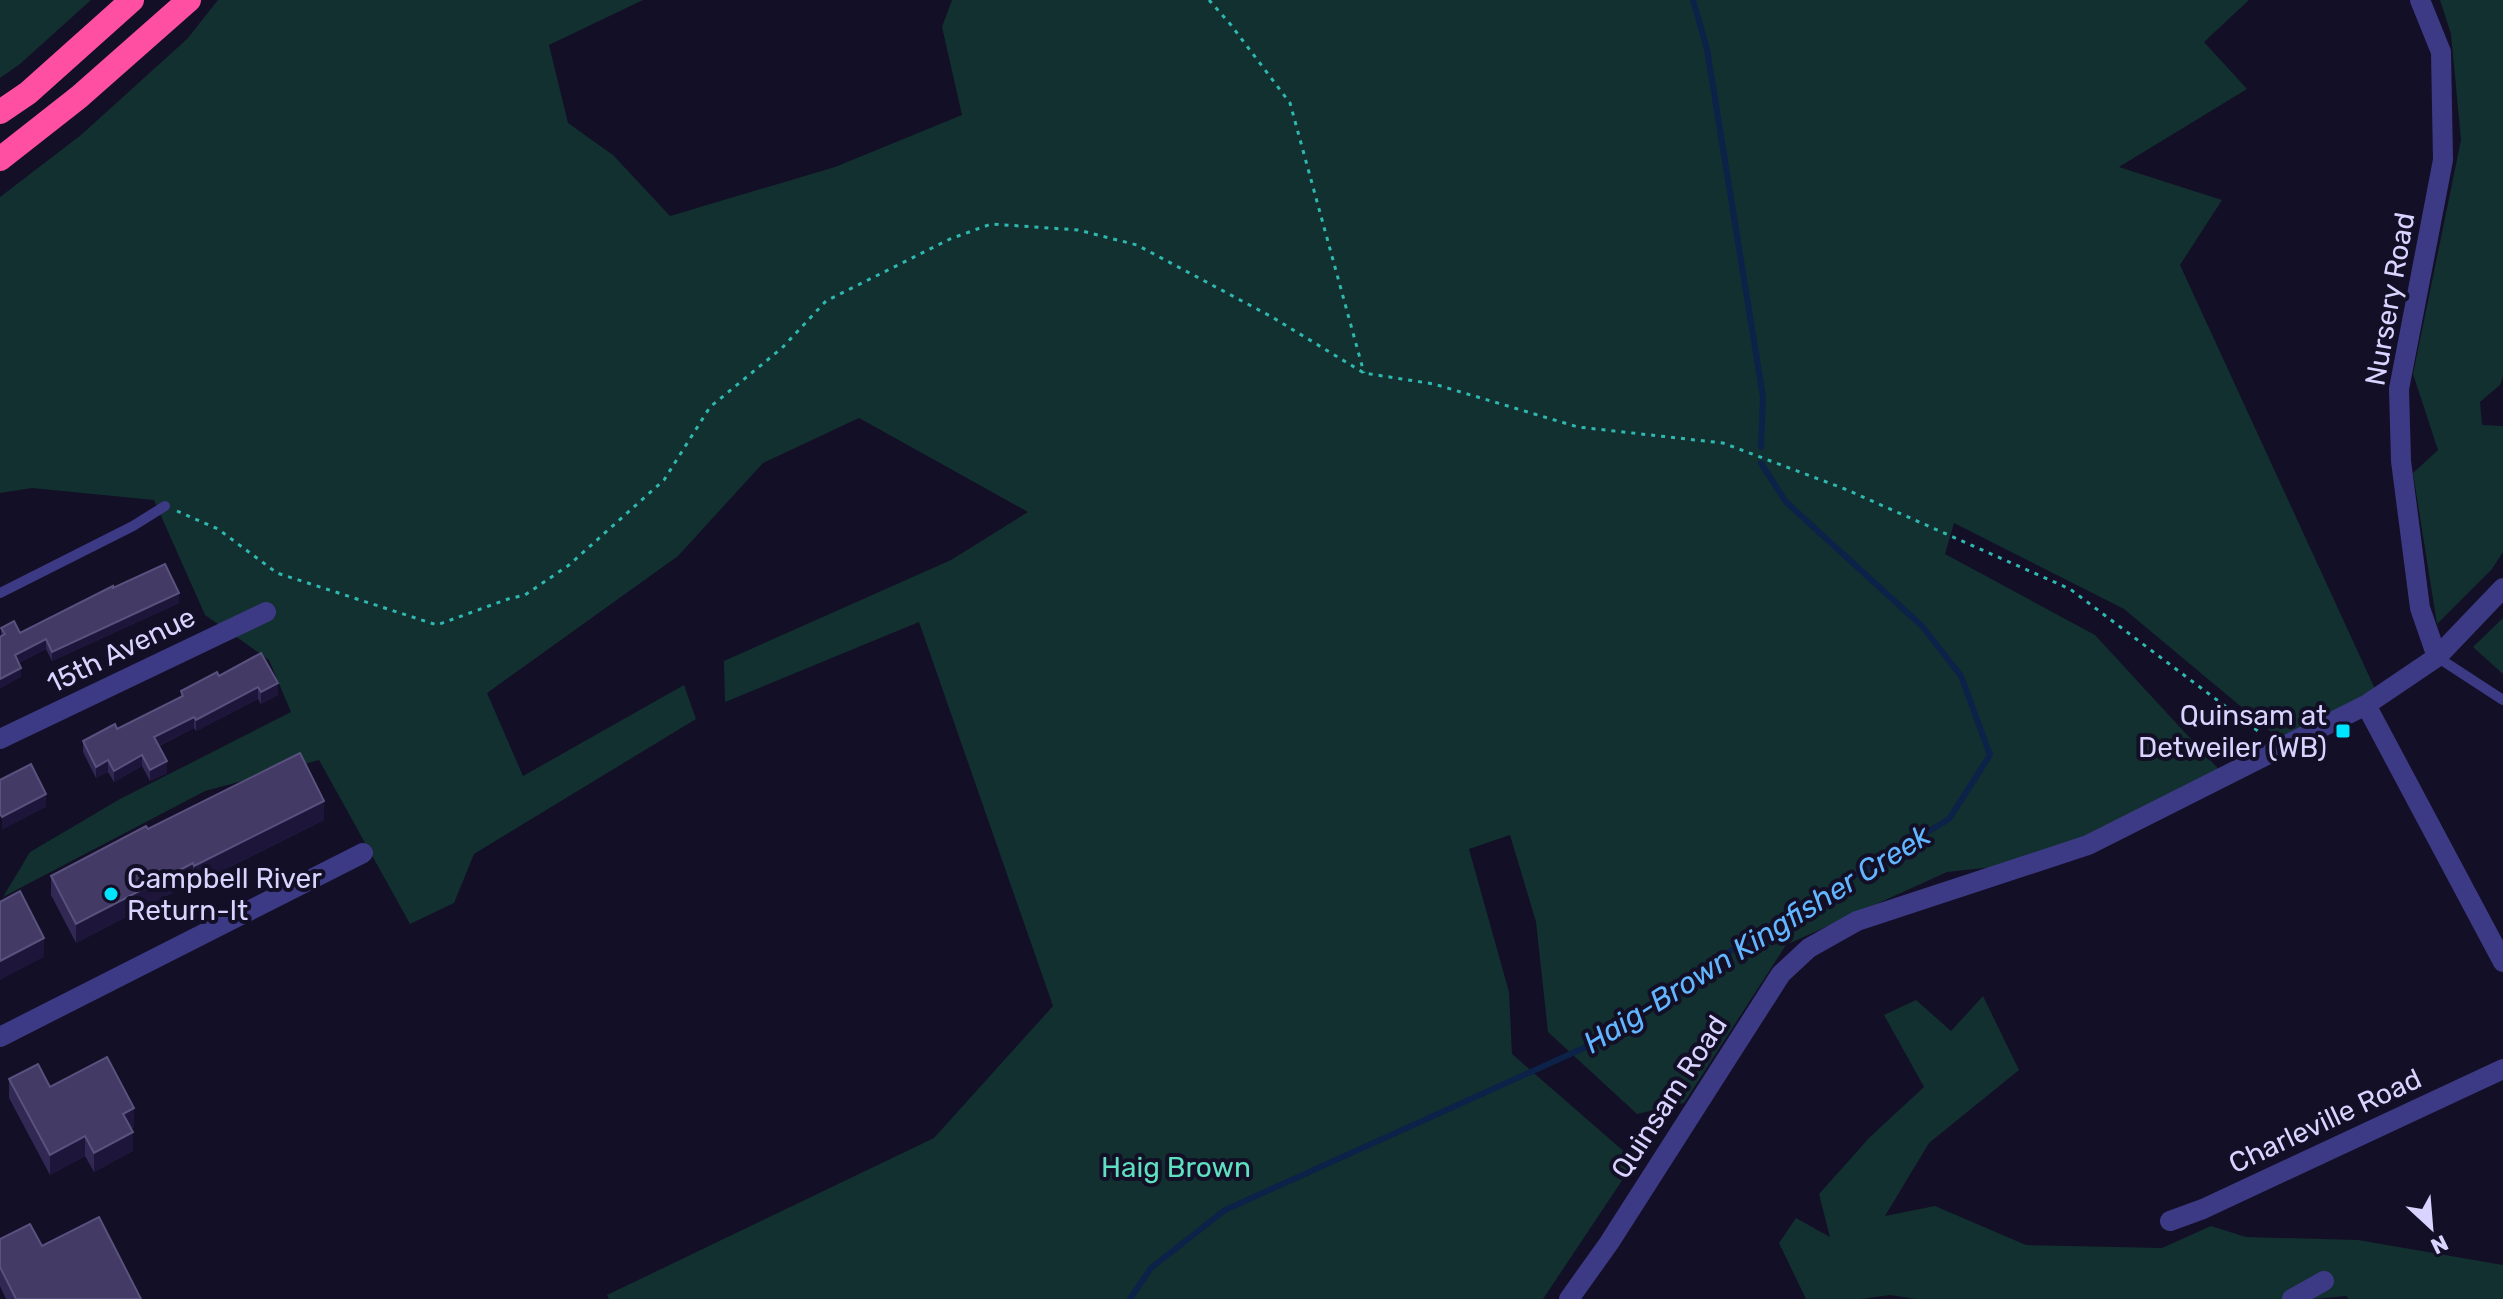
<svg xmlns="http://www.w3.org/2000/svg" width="2503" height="1299" font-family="Rubik,sans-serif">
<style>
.green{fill:#12302f}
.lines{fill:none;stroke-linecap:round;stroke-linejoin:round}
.stream{stroke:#0c2248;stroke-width:6}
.path{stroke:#2fb8b0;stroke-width:3;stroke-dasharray:4 6;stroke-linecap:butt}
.lane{stroke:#3d3a85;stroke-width:10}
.street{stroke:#3d3a85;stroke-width:20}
.highway{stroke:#ff4fa3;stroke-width:24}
.wall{fill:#312854}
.shaded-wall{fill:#1d163a}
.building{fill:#433a66;stroke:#5a527e;stroke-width:2}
.poi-dot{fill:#00e5ff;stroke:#130f26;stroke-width:3}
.labels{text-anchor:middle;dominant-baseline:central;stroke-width:8;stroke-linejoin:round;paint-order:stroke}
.street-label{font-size:28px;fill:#d9d4ff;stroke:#130f26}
.poi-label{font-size:28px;fill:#d9d4ff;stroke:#130f26;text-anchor:end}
.park-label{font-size:28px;fill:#5fe0c0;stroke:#130f26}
.water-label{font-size:30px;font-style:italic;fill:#62b6ff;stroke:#130f26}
</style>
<rect width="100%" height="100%" fill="#130f26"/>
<!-- green -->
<path class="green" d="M0,0H91L20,64L0,78Z
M218,0H643L549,45L568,123L613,155L670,216L835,167L962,115L942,27L952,0H2249L2204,42L2247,89L2119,167L2222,200L2180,265L2381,702L2287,745L2124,609L1954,523L1945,554L2095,635L2225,776L2076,858L1947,872L1786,945L1684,1103L1637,1114L1548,1032L1536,922L1510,835L1469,849L1509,992L1512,1054L1635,1161L1543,1299H609L607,1295L934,1138L1053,1006L919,622L725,702L724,661L951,560L1028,512L859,418L763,463L678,556L487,693L523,776L684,685L696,719L474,854L454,903L410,924L319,760L205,791L3,897L30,852L120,799L291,712L269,660L205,615L154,500L32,488L0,493V197L81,135L187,39Z
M2440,0H2503V376L2500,385L2480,402L2482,425L2503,426V552L2492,569L2437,624L2413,473L2438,450L2413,374L2461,140L2451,34Z
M2503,618V674L2473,647Z
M1983,996L2019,1070L1929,1143L1885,1216L1935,1206L2026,1245L2162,1248L2211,1226L2246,1237L2358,1240L2503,1265V1299H2349L2346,1296L2314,1299H1916L1890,1295L1861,1299H1806L1779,1243L1796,1218L1830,1237L1819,1194L1870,1137L1924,1087L1884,1015L1916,1000L1951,1031Z"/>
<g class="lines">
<!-- stream -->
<path class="stream" d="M1693,0L1707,49L1763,397L1761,447
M1130,1299L1151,1268L1225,1210L1619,1032L1692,974L1949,819L1990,755L1961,676L1922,626L1786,502L1761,463"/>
<!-- path -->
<path class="path" d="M1209,0L1231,25L1290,103L1364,373
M177,511L218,529L277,573L437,625L508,599L525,595L569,565L664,480L710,407L782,348L826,301L950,239L991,224L1078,230L1137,245L1272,317L1364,373L1434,384L1578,427L1723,443L1845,489L2070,589L2262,734"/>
<!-- lane -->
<path class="lane" d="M0,593L133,526L165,506
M2437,657L2503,700"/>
<!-- street -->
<path class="street" d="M2420,0L2441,52L2443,160L2399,389L2401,461L2420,608L2437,657
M2366,705L2503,962
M0,739L266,612
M0,1037L363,853
M2170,1221L2203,1209L2503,1069
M1569,1299L1609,1243L1781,974L1809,948L1857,921L2088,845L2366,705L2437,657L2503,588
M2292,1299L2324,1281"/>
<!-- highway -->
<path class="highway" d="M0,112L28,93L132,0
M0,159L79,97L189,0"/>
</g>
<!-- wall -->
<path class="wall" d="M113,588L179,603L52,661L46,649L19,663L21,677L1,636V628L20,633Z
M219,676L278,695L261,704L258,699L196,731L194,728L159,746L167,773L150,781L142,766L114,782L108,772L96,778L83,752V741L117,729L181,697V691Z
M324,820L194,885L193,882L76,943L51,895V876L148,829Z
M9,1079L50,1087L134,1127L131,1129L133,1151L94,1172L85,1156L50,1175L9,1098Z
M0,1239L42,1246L141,1299H6L0,1286Z"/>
<!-- shaded-wall -->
<path class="shaded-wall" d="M179,593V603L52,661V652Z
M46,639V649L15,665V655Z
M21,668V677L0,689V679Z
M278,683V695L261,704V692Z
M258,687V699L196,731V720Z
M194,717V728L154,748V737Z
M142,755V766L114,782V771Z
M108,760V772L96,778V767Z
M167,761V773L150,781V770Z
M46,794V807L2,830V817Z
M324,801V820L194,885V866Z
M193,863V882L76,943V924Z
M44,938V957L0,980V961Z
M134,1108V1127L123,1133V1114Z
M133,1132V1151L94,1172V1153Z
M85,1136V1156L50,1175V1155Z"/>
<!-- building -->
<path class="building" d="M165,564L179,593L52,652L46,639L15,655L21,668L0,679V637L5,634L1,628L14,621L20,633L113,586V588Z
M261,653L278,683L261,692L258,687L196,720L194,717L154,737L167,761L150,770L142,755L114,771L108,760L96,767L83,741L115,724L117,729L183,696L181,691L217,672L219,676Z
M300,753L324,801L194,866L193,863L76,924L51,876L146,826L148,829Z
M31,764L46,794L2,817L0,814V780Z
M20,891L44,938L0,961V902Z
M107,1057L134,1108L123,1114L133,1132L94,1153L85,1136L50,1155L9,1079L38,1064L50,1087Z
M99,1217L141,1299H16L0,1267V1239L30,1224L42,1246Z"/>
<!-- markers -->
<g class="poi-dot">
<rect x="2335" y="723" width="16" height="16" rx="4"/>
<circle cx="111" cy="894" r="8"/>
</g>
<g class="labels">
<!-- street labels -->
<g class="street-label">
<text transform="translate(2390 299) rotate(-80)">Nursery Road</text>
<text transform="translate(121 650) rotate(-26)">15th Avenue</text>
<text transform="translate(1669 1097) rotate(-57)">Quinsam Road</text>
<text transform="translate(2325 1121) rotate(-25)">Charleville Road</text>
</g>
<!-- poi labels -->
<g class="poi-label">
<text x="2327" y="715">Quinsam at<tspan x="2327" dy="32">Detweiler (WB)</tspan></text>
<text x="127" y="878" text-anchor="start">Campbell River<tspan x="127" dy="32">Return-It</tspan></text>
</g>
<!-- park labels -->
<g class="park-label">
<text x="1176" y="1167">Haig Brown</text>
</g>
<!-- water labels -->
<g class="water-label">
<text transform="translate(1757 939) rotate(-32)">Haig-Brown Kingfisher Creek</text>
</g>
</g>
<!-- north arrow -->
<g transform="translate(2431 1227) rotate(154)" stroke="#130f26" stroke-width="6" paint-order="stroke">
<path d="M0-6L14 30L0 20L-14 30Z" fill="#d9d4ff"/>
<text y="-12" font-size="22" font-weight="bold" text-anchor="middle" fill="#d9d4ff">N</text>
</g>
</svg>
